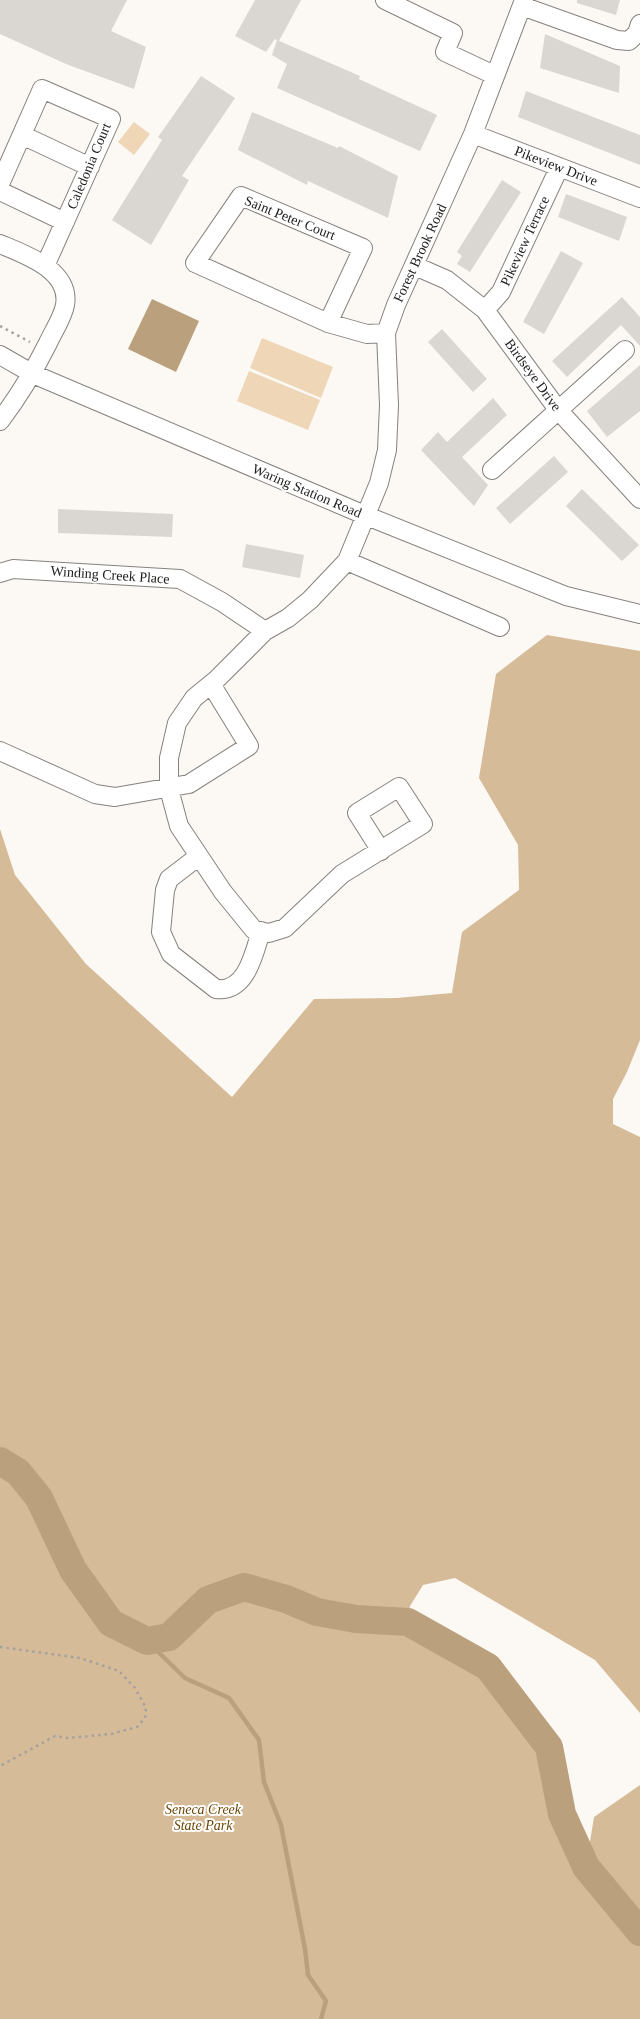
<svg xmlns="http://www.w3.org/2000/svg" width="640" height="2019" font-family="Georgia,serif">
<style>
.green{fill:#eed6b6}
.forest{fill:#d6bb98}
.water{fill:#baa07d}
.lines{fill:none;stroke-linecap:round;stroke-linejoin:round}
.stream{stroke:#baa07d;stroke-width:4.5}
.river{stroke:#baa07d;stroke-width:28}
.building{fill:#dad7d2}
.minor-casing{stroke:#85827e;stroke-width:20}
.path{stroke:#a4a19e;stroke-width:2.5;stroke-dasharray:2.5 4;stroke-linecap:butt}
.minor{stroke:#fff;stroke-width:18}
.labels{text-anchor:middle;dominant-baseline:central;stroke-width:4;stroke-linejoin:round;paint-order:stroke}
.street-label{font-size:14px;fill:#1d1c1a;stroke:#fff}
.park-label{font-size:14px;font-style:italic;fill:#6a4606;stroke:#fff}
</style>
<rect width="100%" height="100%" fill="#fcf9f4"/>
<!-- green -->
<path class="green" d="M134,122L150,134L134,155L118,142Z
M262,338L333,367L321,398L250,368Z
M249,371L320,400L308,430L237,401Z"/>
<!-- forest -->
<path class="forest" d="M547,635L640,651V1040L627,1072L613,1099V1124L640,1137V1713L595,1660L455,1578L423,1585L410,1606L408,1622L488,1667L549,1747L562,1814L586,1866L594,1817L640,1785V2019H0V829L15,875L86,964L232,1097L314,999L397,998L452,993L462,932L519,890L518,845L479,778L496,674Z"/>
<!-- water -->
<path class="water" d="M152,299L199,321L176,372L128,349Z"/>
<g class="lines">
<!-- stream -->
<path class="stream" d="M147,1641L185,1678L229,1698L259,1740L264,1782L281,1825L305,1949L308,1975L326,2001L321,2019"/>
<!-- river -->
<path class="river" d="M0,1461L18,1472L39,1498L73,1570L111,1623L147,1641L169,1637L208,1600L244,1587L286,1599L317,1612L356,1619L408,1622L488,1667L549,1747L562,1814L586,1867L640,1932"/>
</g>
<!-- building -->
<path class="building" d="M0,0H127L111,31L146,47L134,89L66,64L0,34Z
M255,0H301L279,41L275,39L266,52L235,36Z
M577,0H620L616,15L577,3Z
M545,34L620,66L619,93L540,68Z
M277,40L360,76L359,79L437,115L420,151L277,88L287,64L272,55Z
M201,76L235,98L182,176L189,180L151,245L112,220L162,140L158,137Z
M526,91L640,135V165L518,117Z
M252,112L338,148L339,146L398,176L388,218L308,181L307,185L238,150Z
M502,180L521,192L470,272L457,264L462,256L457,252Z
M566,194L627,217L619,241L558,217Z
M561,251L583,263L544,334L523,322Z
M622,297L640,317V346L621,325L567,377L552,361Z
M442,329L487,379L473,392L428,342Z
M640,365V411L607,437L587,411Z
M493,398L507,415L462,457L488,485L474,506L421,450L438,432L447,442Z
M554,456L568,472L510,524L496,508Z
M582,489L639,545L622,561L566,506Z
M58,509L173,514L172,537L58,533Z
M246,544L304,555L300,578L242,567Z"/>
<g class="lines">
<defs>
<path id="minor" d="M385,0L453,33L445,52L494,75
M522,6L617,40L629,41L637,33L640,24
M473,134L640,198
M22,135L90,167
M0,184L42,89L111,119L45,266
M0,191L65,222
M0,244C24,254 71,270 65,305C63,317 53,332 48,343C34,371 19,396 0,421
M415,266L447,280L485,310L559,411L640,499
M485,310L501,292L559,168
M328,323L363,248L241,196L195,263L328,323L367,334L386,333
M0,355L33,374L367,516L566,596L640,614
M492,470L625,350
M347,561L500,627
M0,573L13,569L180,579L222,602L265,631
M0,751L95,794L115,797L189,784L249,746L211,684
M381,851L357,813L399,787L423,824L342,874L285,928L269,933L254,930L223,892L179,826L169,789V758L177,723L194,698L216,680L265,631L288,618L310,600L347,561L379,483L387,450L389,405L386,333L396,305L473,134L524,0
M199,856L169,879L165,890L161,932L171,954L216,989C246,993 254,954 261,931"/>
</defs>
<!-- minor casing -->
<use href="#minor" class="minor-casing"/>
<!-- path -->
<path class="path" d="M0,326L30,342
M0,1647L80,1658L119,1671L135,1688L146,1708L145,1718L137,1727L111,1734L68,1738L55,1736L0,1766"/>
<!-- minor -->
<use href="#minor" class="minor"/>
</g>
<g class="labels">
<!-- street labels -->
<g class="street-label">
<text transform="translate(89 166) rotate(-67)">Caledonia Court</text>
<text transform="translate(556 166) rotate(21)">Pikeview Drive</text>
<text transform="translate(290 218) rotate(22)">Saint Peter Court</text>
<text transform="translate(525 241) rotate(-65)">Pikeview Terrace</text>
<text transform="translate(420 253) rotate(-65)">Forest Brook Road</text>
<text transform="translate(533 375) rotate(54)">Birdseye Drive</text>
<text transform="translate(307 491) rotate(23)">Waring Station Road</text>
<text transform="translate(110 575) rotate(4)">Winding Creek Place</text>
</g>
<!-- park labels -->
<g class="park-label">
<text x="203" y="1809">Seneca Creek<tspan x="203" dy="16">State Park</tspan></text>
</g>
</g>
</svg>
